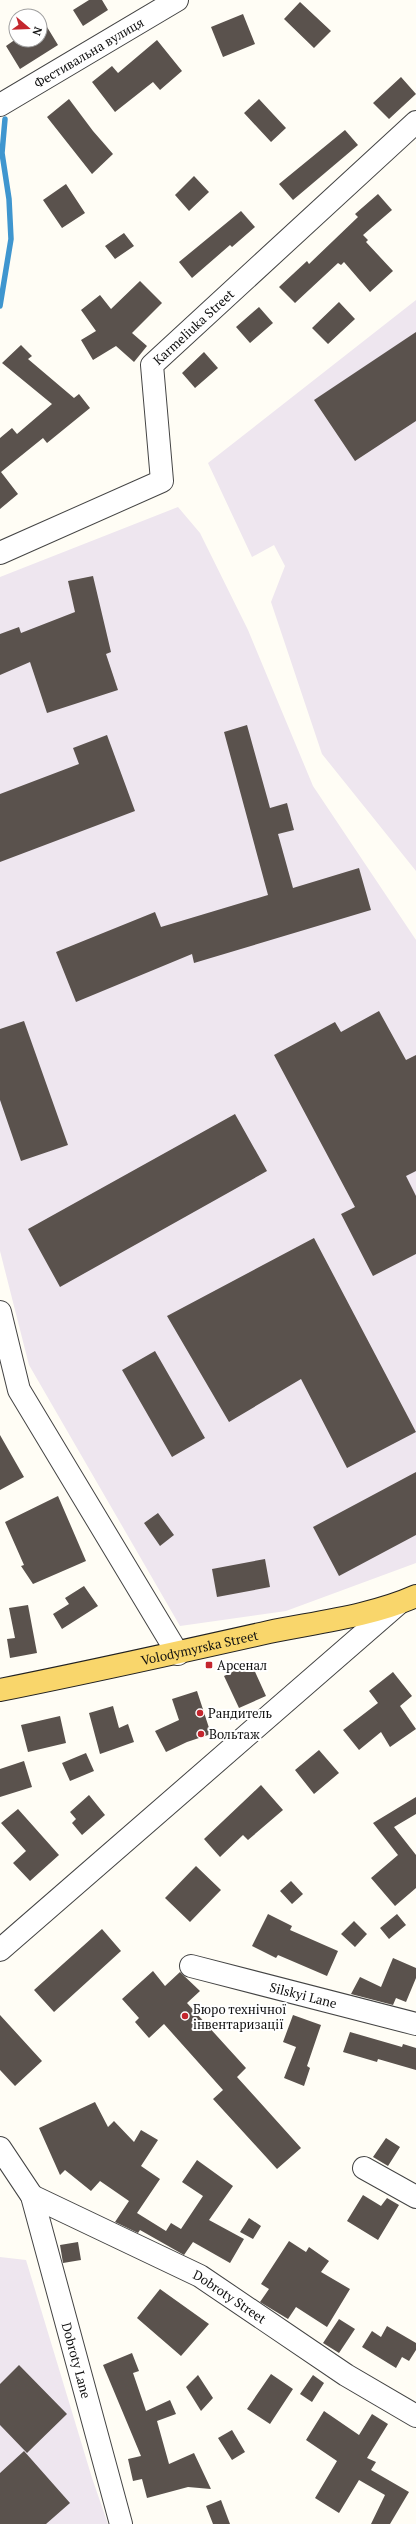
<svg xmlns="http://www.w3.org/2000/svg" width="416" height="2524" font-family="'PT Serif',serif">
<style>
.industrial{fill:#eee6ef}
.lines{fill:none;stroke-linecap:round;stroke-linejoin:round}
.stream{stroke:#3f96cf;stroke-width:5.5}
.building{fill:#5a524d}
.minor-casing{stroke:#444;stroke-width:24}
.major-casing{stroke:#222;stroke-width:24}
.minor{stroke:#fff;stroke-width:22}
.major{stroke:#f9d66b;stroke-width:22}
.poi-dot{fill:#c4262e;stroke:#fff;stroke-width:1.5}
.labels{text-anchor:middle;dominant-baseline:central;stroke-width:4;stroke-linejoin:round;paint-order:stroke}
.street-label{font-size:13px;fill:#111;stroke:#fff}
.poi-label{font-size:13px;fill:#111;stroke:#fff;text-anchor:start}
</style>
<rect width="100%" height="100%" fill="#fffdf5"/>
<!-- industrial -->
<path class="industrial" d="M416,300V871L322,754L271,602L285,566L274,545L252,557L208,463Z
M178,507L200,533L248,630L313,786L416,940V1563L286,1611L180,1626L29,1365L0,1251V577Z
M0,2257L26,2260L92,2478L108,2524H0Z"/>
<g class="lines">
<!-- stream -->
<path class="stream" d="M0,306L11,239L9,199L2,153L5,119"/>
</g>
<!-- building -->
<path class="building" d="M89,0H102L108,10L83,26L73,10Z
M300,2L331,31L314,48L284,19Z
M243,14L255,44L223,57L211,27Z
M44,22L58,45L20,69L6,46L16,39L40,40V24Z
M157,40L182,71L160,90L153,82L115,112L92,82L112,66L118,73Z
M401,77L416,94L389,119L373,103Z
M69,99L93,131L113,154L92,174L47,117Z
M259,99L286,128L271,142L244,113Z
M345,130L358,145L293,200L279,184Z
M194,176L209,192L189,211L175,195Z
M66,184L85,213L62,228L43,200Z
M378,194L392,210L363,235L368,240L366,242L393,271L370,292L344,262L341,265L338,263L295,303L279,287L307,261L309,264L358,217L355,214Z
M241,211L255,227L232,247L230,245L192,278L179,262Z
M124,233L134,246L115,259L105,246Z
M140,281L162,303L132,333L147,346L134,362L116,346L93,360L81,340L96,331L81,310L100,295L111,309Z
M339,302L355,319L328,344L312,328Z
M259,307L273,323L250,343L236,327Z
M416,332V421L355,461L314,400Z
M21,345L32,356L28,359L74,398L79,394L90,408L47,443L43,438L1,472L18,494L0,509V438L12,428L17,434L52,404L2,363Z
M204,352L218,368L195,388L182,373Z
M93,576L111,652L106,654L118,690L47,713L30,662L0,675V634L19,627L21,633L75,612L68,581Z
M247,725L270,808L287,803L294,830L278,834L293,888L359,868L371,910L194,963L192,954L76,1002L56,952L155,912L161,927L268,895L224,732Z
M107,735L135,811L0,862V794L79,764L73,748Z
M379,1011L406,1060L416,1055V1171L406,1176L416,1196V1254L373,1276L341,1214L355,1207L274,1055L335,1022L341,1032Z
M24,1021L68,1145L21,1161L0,1100V1029Z
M235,1114L267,1171L60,1287L28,1229Z
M314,1238L416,1432L347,1468L301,1379L229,1422L167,1316Z
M155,1351L205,1438L172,1457L122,1370Z
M0,1435L24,1477L0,1490Z
M416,1472V1535L339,1576L313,1527Z
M58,1496L86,1561L33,1584L21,1566L24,1565L5,1522Z
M158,1513L174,1535L160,1546L144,1523Z
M265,1559L270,1587L217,1597L212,1569Z
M84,1586L98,1606L62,1629L53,1614L69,1604L65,1598Z
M28,1605L37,1653L10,1658L7,1639L15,1638L9,1608Z
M251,1663L266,1696L239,1708L224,1676Z
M393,1672L412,1696L400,1706L416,1729L390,1747L381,1732L359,1750L343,1730L378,1703L369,1691Z
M197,1691L211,1734L187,1742L166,1752L155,1731L179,1720L172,1699Z
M113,1706L119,1728L128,1724L134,1742L100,1754L89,1713Z
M60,1716L66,1743L28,1752L21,1725Z
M319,1750L339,1773L314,1794L295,1770Z
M86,1753L94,1771L70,1781L62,1763Z
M24,1761L32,1787L0,1797V1769Z
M261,1785L283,1810L248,1840L243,1835L220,1857L204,1839Z
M89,1795L105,1815L82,1835L72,1823L76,1819L70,1812Z
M416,1797V1814L394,1827L416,1855V1888L395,1906L371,1878L398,1855L373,1823Z
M18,1809L59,1855L30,1881L13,1863L26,1851L1,1823Z
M196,1866L221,1890L190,1922L165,1898Z
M291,1881L303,1894L292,1904L280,1891Z
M268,1914L292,1926L290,1930L338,1951L327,1976L278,1955L276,1958L252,1946Z
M397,1914L406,1925L389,1939L380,1928Z
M354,1921L367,1934L355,1947L341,1934Z
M102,1929L121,1951L54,2012L34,1990Z
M393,1958L416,1968V1978L406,2002L396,1998L393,2005L351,1994L360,1977L381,1987Z
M153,1971L165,1986L180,1972L200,1991L187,2003L246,2068L237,2077L301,2148L277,2169L213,2099L223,2090L164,2024L149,2038L135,2022L139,2018L122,1999Z
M0,2015L42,2061L15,2086L0,2070Z
M293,2015L321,2025L307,2066L310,2068L304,2086L284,2078L296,2047L283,2042Z
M350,2032L402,2047L403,2044L416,2048V2070L378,2059L377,2062L343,2052Z
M95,2102L108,2127L114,2121L134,2142L141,2130L158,2140L141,2166L160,2179L137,2213L166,2231L171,2223L181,2229L203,2196L182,2182L197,2160L233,2186L209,2220L244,2239L230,2263L193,2242L184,2255L140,2230L138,2233L115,2222L129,2201L100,2181L91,2191L65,2170L60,2175L39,2128Z
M386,2138L400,2147L388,2166L373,2157Z
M363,2195L381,2206L387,2198L399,2205L378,2240L347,2221Z
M249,2218L261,2226L253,2239L240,2232Z
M289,2241L306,2252L309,2247L329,2261L321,2272L350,2289L327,2327L296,2307L288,2319L260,2302L269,2289L261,2284Z
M78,2242L81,2260L63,2263L60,2245Z
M160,2289L209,2324L181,2356L137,2318Z
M339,2319L355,2329L339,2353L323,2343Z
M387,2326L416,2343V2350L409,2361L402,2357L396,2368L362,2347L372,2331L381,2337Z
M132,2353L139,2371L133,2373L146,2411L170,2400L176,2414L157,2421L169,2464L194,2453L211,2489L188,2487L147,2498L142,2479L133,2481L128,2459L141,2456L103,2365Z
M19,2365L67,2414L27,2453L0,2425V2384Z
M271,2374L293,2389L270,2424L247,2409Z
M198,2375L213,2398L201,2411L186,2387Z
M313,2375L324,2383L312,2402L300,2394Z
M324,2411L359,2435L372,2414L388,2424L367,2458L376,2462L371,2470L409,2492L390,2524H371L385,2495L359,2480L339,2513L315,2498L337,2461L306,2440Z
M232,2430L245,2452L232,2460L218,2438Z
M24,2451L70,2503L46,2524H0V2473Z
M221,2500L230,2524H213L206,2506Z"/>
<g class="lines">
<defs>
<g id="minor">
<path id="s1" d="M0,105L177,0"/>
<path id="s2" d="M0,553L162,481L152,365L416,122"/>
<path d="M0,1312L19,1390L178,1654"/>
<path d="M0,1950L398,1604"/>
<path id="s3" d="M191,1966L416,2024"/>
<path id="s4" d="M0,2148L32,2196L121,2524"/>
<path d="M364,2168L416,2197"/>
<path id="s5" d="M32,2196L200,2276L346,2375L416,2416"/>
</g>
<g id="major">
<path id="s6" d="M0,1690C90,1672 180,1652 269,1632C318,1622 371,1616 416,1596"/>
</g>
</defs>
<!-- minor casing -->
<use href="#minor" class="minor-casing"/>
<!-- major casing -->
<use href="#major" class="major-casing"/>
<!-- minor -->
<use href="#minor" class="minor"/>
<!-- major -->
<use href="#major" class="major"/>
</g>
<!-- markers -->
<g class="poi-dot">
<rect x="205" y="1661" width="8" height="8" rx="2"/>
<circle cx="200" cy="1713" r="4"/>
<circle cx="201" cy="1734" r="4"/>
<circle cx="185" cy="2016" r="4"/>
</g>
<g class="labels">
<!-- street labels -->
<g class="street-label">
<text stroke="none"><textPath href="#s1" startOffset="103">Фестивальна вулиця</textPath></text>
<text stroke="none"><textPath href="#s2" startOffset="350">Karmeliuka Street</textPath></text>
<text stroke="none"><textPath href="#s6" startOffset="204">Volodymyrska Street</textPath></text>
<text stroke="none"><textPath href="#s3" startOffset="116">Silskyi Lane</textPath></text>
<text stroke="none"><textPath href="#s5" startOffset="222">Dobroty Street</textPath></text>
<text stroke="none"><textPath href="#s4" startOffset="228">Dobroty Lane</textPath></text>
</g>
<!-- poi labels -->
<g class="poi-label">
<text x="217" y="1665">Арсенал</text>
<text x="208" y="1713">Рандитель</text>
<text x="209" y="1734">Вольтаж</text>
<text x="193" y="2009">Бюро технічної<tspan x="193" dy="15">інвентаризації</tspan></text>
</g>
</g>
<!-- north arrow -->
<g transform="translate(28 28) rotate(109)"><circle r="19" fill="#ffffff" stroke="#a0a0a0"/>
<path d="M0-3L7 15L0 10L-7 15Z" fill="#c4262e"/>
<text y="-6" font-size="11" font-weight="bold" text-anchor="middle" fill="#111111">N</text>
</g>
</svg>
